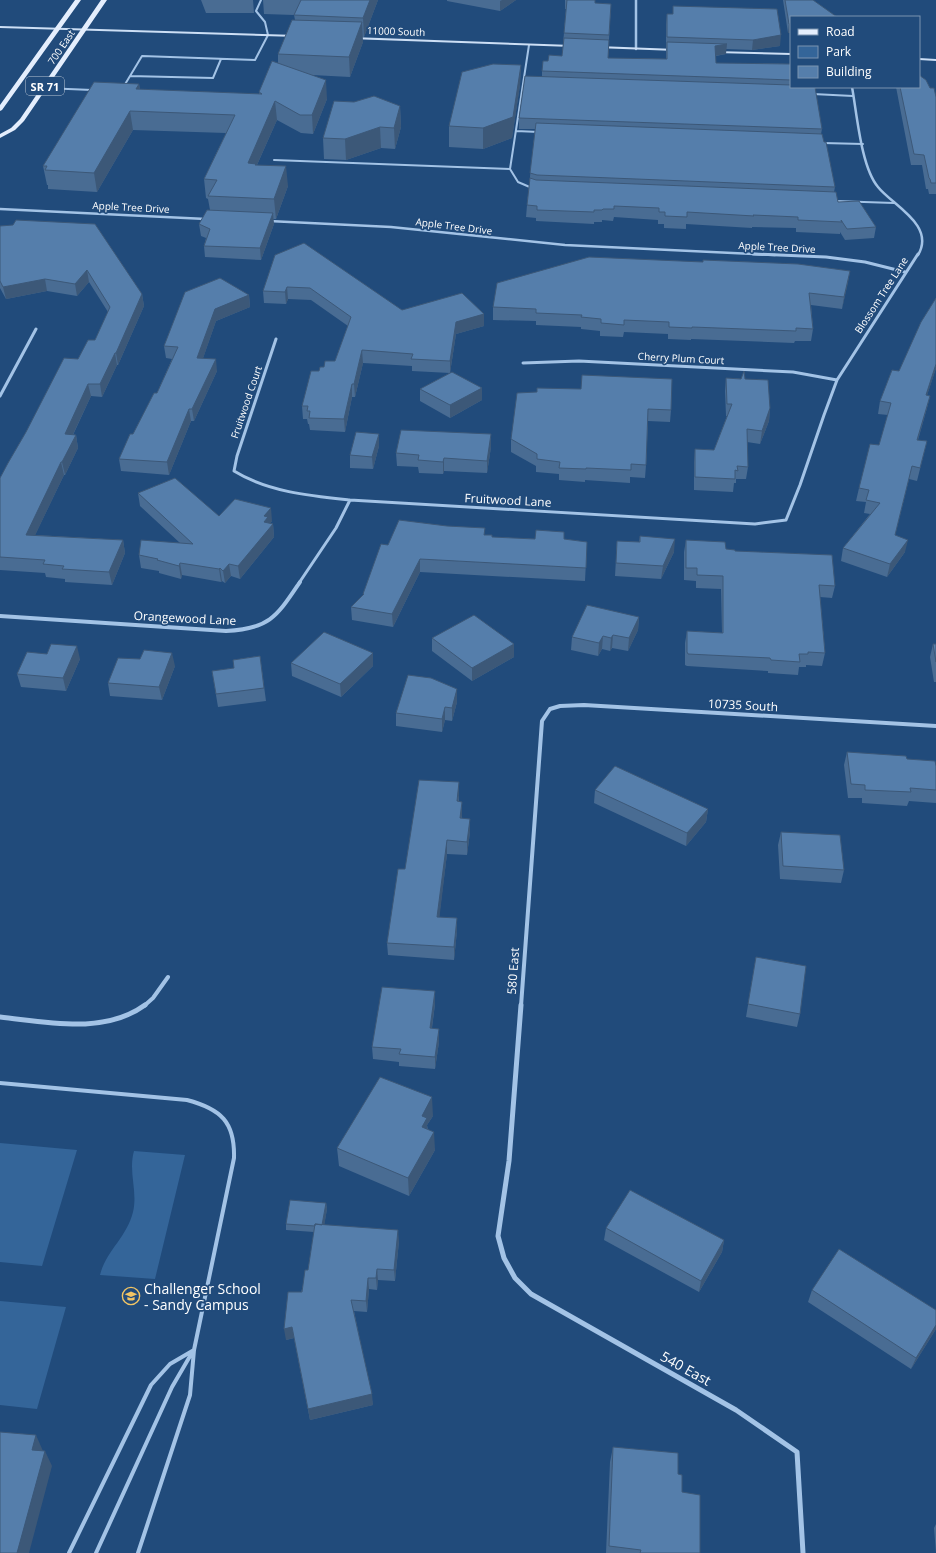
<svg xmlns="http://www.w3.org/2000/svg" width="936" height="1553" font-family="'Open Sans',sans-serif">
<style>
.green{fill:#346599}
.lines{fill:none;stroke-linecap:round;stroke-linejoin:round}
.lane-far1{stroke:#a3c3e6;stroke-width:2}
.lane{stroke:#a3c3e6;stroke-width:4}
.street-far3{stroke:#a3c3e6;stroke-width:2.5}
.street-far2{stroke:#a3c3e6;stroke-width:3}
.street-far1{stroke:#a3c3e6;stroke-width:4}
.street{stroke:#a3c3e6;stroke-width:5}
.secondary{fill:#cddff5;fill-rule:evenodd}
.primary{fill:#e4eefd;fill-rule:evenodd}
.wall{fill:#496c93}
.shaded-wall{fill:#3c5878}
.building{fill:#557eab;stroke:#3c5878}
.labels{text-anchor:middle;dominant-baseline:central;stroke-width:3.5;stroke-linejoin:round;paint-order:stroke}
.far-street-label{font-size:10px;fill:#fff;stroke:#214b7b}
.shield{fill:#214b7b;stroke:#bcc9d7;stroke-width:1}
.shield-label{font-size:11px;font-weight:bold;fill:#fff}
.street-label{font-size:12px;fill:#fff;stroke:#214b7b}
.near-poi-label{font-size:14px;fill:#fff;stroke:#214b7b;text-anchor:start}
.near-street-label{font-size:14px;fill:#fff;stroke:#214b7b}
</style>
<rect width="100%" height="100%" fill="#214b7b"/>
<!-- green -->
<path class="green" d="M0,1143L77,1150L42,1266L0,1262Z
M134,1151L185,1155L155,1279L100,1275C106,1251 127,1237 133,1212C138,1191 128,1172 134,1151Z
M0,1301L66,1307L37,1409L0,1405Z"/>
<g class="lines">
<!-- lane-far1 -->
<path class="lane-far1" d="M130,76L213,78L221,59
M124,86L142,56L255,60L268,35L265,22L256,11L261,0
M44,88L92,90
M813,94L853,96
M516,131L539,132
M823,143L863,144
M274,160L510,169L529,45
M510,169L518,182L532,188
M834,201L894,203"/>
<!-- lane -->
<path class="lane" d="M0,1083L187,1100C221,1109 235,1122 234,1158L194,1350L190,1395L138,1553
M69,1553L151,1385L170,1364L194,1350
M96,1553L172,1387L193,1351"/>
<!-- street-far3 -->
<path class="street-far3" d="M636,0V49
M852,87C857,114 861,167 878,187C892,205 936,225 918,255
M0,209L206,219
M269,221L391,227L565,245L775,255"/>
<!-- street-far2 -->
<path class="street-far2" d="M753,254L826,257L865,262L905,272
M276,339L237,456L234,471C268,492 311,496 350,500L755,524L786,520L800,485L824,415L837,380L918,254
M523,363L579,361L793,372L837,380
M0,396L36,329
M299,583L336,528L350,500"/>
<!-- street-far1 -->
<path class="street-far1" d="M0,616L226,631C270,629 277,616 300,582
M144,1006L153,998L168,977
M521,1006L542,721L550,709L560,706L584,705L936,726"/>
<!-- street -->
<path class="street" d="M521,1005L509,1161L498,1236L504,1258L515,1278L531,1294L736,1410L797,1452L803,1553
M0,1017C47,1022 104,1035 145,1005"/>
<!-- secondary -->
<path class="secondary" d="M0,26L297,35L299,36L297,37L0,28Z
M352,37L572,45L574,46L572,47L350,39V38Z
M598,46L676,49L678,50L676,51L596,48V47Z
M714,51L791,53V55L716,53L714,52Z
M919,58L936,59V61L919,60Z"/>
<!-- primary -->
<path class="primary" d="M75,0H81L2,110L0,111V105Z
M101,0H107L24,121L15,130L0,138V134L11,128L20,119Z"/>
</g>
<!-- wall -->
<path class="wall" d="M201,0H253L254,13H206Z
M263,0H378L364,37H362L363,42L350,77L312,75L327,99L313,134L301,133L277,120L257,165L288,186L276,219H273L274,224L261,260L205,257L204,246L206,238L201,236L199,224L210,210L208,199L206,198L204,179L226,133L133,130L97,192L48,189V185H47L43,166L139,84L140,90L259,94V92L278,63V54L295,20L294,15L264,14Z
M447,0H516L500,11L447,1Z
M565,0H595V3L611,4L608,58L666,59V24L667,14H673V6L780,46L752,50L726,49V54L716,56V63L791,64V87L822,129L821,134L824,142L835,187L834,192L838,202L876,227L874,238L845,240L840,232V234L796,232V228L752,227V228L686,224V229L664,228V224H658V220L614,217L613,221L602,220V222H594V224L536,221V218L526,217L527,205L535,129H519V118L542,76V71L548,61L562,56L566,9H565Z
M783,0H813L791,17V33H788Z
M521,65L520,85L512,138L483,149L449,147V126Z
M896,87H919L930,88L936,97V194H929L928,189H926L922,165H911Z
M400,106L401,127L395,149L381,148L346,160L324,159L323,138Z
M0,226L142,294L144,306L118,365H117L102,397L91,396L73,435H76L78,448L65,475H64L35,535L123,540L125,553L112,585L65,582V579L46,577L45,573L0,570V478L78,359L95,340L108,312L89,282L77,296L47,291L6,299L0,288Z
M275,255L402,310L484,326L456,334L450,373L482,400L450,418L420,401V389L450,373L412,371V366L363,363L355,397H352L345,432L310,430L309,424H308L307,419H303L302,406L319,371L324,367L335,361L348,326L311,300L288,299L286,304L264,303L263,291Z
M703,260L850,271L842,309L811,305L813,329L811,341H795L794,343L691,339V340L668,339V334L624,332L623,337L600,336V331L581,329V327L536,325V321L493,320V307L703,262Z
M249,295L250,307L216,321L203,358L217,371L194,421H191L169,475L121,471L119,459L157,393L172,359L166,358L164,346Z
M936,298V368L927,395L930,396L927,408L918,440L927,441L917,481L909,479L895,535L905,552L887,577L841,561L843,548L870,514L864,513L866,502L856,501L859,488L879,445L888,415L878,414L880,401L899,371Z
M726,378L745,379L770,408L769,421L760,444L747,442L748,467L746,479H736V483H734L733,492L694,490V462L695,449L714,450L727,416H726L725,391Z
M537,392L671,410L670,422L648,421L646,465L645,478L630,477V483L585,480V482L559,480V474L536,472V466L511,452V439Z
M379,434V446L373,469L350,468V455Z
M491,434V447L487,473L444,471L443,474L419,473L418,467L397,466L396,453Z
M138,493L219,516L272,521L270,523L273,524L274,537L240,579L231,576L225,583L222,581L221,582L182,575L181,579L159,573V571L141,568L139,555L180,543L140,506Z
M485,535L492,537L535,539H564L587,542L585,581L420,572L393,627L352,620L351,607L363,596V594L388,545Z
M640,536L674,552L661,579L615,576L617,541L639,542Z
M686,540L735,551L835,586L832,598L820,597L825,653L822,666L806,665V667H799L798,675L768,673V671L687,666L685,665V643L687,631L722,633L721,589L696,588V581L684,580V552Z
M639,617L638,630L628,651L612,648L610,651L602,649L598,656L571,650L572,637Z
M432,638L514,644V657L472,681L432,651Z
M933,644H936V682H934L930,657Z
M47,654L80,659L66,691L21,687L17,674Z
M260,656L266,701L218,707L212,671L234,668L233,660Z
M291,663L373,666L341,697L292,676Z
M175,666L162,700L110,696L108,683Z
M457,702L452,721L445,720L442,732L396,726V713Z
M847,752L907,759L936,766V803L909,801L907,806L862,803V798H848L844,765Z
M595,790L708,809L706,822L686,846L594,803Z
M459,795V802H462V818L470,832L467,855L447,854L439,917L457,918V931L454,960L388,955L387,943L405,869Z
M781,832L844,870L841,883L780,879L778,845Z
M756,957L800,1014L797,1027L746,1017Z
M435,991V1004L432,1028L439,1042L435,1069L399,1066V1062L373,1059L372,1047Z
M433,1116L427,1125L428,1130L435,1150L409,1196L339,1166L337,1148Z
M326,1203L327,1209L324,1225L399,1241L395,1281L378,1280L377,1290L369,1289L367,1312L354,1311L373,1405L310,1420L294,1338L286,1340L308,1270L314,1232L286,1230V1224Z
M606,1228L724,1240L722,1252L699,1292L604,1240Z
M812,1290L936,1329L911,1369L808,1302Z
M613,1447L678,1474L682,1492L700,1553H606L610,1462Z
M936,1524V1553L934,1528Z"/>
<!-- shaded-wall -->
<path class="shaded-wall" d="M370,0H378L364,37L363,18Z
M502,0H516L500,11V1Z
M362,22L363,42L350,77L349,57Z
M789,24H791V33H788Z
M781,35L780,46L752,50L753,40Z
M727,44L726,54L714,56L715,46Z
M521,65L520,85L512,138L483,149V128Z
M326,80L327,99L313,134L312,115Z
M139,84L142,102L136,89Z
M275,101L277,120L256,167L248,163Z
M400,106L401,127L395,149L394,128Z
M130,111L133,130L97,192L94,173Z
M380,127L381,148L346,160L345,139Z
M286,166L288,186L276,219L274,199Z
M273,213L274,224L261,260L260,248Z
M87,270L89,282L77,296L75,284Z
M850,271L848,283L842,309L844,297Z
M45,279L47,291L6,299L3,287Z
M287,287L288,299L286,304L285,292Z
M142,294L144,306L118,365L116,353Z
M249,295L250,307L216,321L199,370L197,358L215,309Z
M484,314V326L456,334L450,373V361L456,322Z
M362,350L363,363L355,397L354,384Z
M115,353L117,365L102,397L100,384Z
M216,359L217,371L194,421L192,409Z
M936,364V368L923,408L926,395Z
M88,384L91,396L67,447L65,434Z
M352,384V397L345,432L344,419Z
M482,388V400L450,418V405Z
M930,396L927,408L914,452L917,440Z
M770,408L769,421L760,444L762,431Z
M189,409L191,421L169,475L167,462Z
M379,434V446L373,469L372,457Z
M491,434V447L487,473V461Z
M76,435L78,448L65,475L62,462Z
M444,458V471L443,474V462Z
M61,462L64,475L29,548L26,535Z
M271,508L272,521L269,525L273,524L274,537L240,579L238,566L264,516Z
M675,539L674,552L661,579L663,566Z
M123,540L125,553L112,585L109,572Z
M908,540L905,552L887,577L890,564Z
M420,559V572L393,627L392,614Z
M180,563L182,575L181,579L179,566Z
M229,564L231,576L225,583L223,571Z
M220,568L222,581L221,582L219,569Z
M639,617L638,630L628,651L629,638Z
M613,635L612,648L610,651L611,638Z
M603,636L602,649L598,656L599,643Z
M514,644V657L472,681V668Z
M77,646L80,659L66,691L63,678Z
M172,653L175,666L162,700L159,687Z
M373,653V666L341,697L340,684Z
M457,689V702L452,721V708Z
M445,707V720L442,732V719Z
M459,782V795L457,815V801Z
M462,802V815L460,831V818Z
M708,809L706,822L686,846L687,833Z
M470,819V832L467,855V842Z
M447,840V854L438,930L437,917Z
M457,918V931L454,960V947Z
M435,991V1004L430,1041V1028Z
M439,1029V1042L435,1069V1057Z
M432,1097L433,1116L427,1125L428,1136L422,1127V1116Z
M434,1132L435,1150L409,1196L408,1178Z
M326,1203L327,1209L323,1233L322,1226Z
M398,1230L399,1241L395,1281L394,1270Z
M724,1240L722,1252L699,1292L701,1281Z
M377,1269L378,1280L377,1290L376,1278Z
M368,1278L369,1289L367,1312L366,1301Z
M936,1325V1329L911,1369L916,1358Z
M292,1327L294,1338L286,1340L284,1329Z
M372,1394L373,1405L310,1420L308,1409Z
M36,1435L43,1451L32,1450Z
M45,1451L52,1466L29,1553H17Z"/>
<!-- building -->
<path class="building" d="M301,0H370L363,18L294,15Z
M567,0H595V3L611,4L609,35L564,33Z
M785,0H813L837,17H791V24H789Z
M673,6L777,9L781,35L753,40L667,37V14H673Z
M292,20L362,22L349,57L278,54Z
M564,38L609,40L608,58L667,59V42L727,44L715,46L716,63L791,64V80L542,71L543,61H548L549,55L562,56Z
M272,61L326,80L312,115H300L275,101L248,163L256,164L255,165L286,166L274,199L208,196L217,180L204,179L235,115L130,111L94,173L45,170L47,166H43L94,82L139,84L136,89L262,94L259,92Z
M493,64L521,65L513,117L483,128L449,126L462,72Z
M919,75L926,80L930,88H934L936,97V183H931L930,179L929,178L924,155L914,154L900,87H919Z
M525,76L791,85V87H815L822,129L519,118Z
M374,96L400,106L394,128L380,127L345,139L323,138L334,101L354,102Z
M536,123L822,134L824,142H826L835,187L537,175L530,173Z
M530,178L536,180L836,192L838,202L859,201L876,227L847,229L841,220L842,222L798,220V217L753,215L754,216L687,212V217L665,216V212H659V208L614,206V209H603L602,210H594V212L537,210V206L527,205Z
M207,210L273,213L260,248L204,246L210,229L199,224Z
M16,220L95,224L142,294L116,353H115L100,384H88L65,434L76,435L62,462H61L26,535L123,540L109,572L62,569L64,566L43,564L45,560L0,557V478L8,463L26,432L64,358L78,359L88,340H95L110,307L87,270L75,284L45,279L3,287L0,281V226L13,225Z
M304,243L402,310L462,293L484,314L456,322L450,361L411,359L413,354L362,350L354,384H352L344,419L309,418L310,411H307L308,406H302L311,371H319L320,367H324L325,361H335L351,317L310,288L287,287L285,292L263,291L275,255Z
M589,257L703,262V260L798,264L850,271L844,297L809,293L813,329L796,328V331L692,327V328L669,327V322L624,320V325L601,323V319L581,317L582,315L536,313V309L493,307L497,283Z
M220,278L249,295L215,309L197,358L216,359L192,409H189L167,462L119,459L130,434H133L154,393H157L178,347L164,346L185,292Z
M936,298V364L926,395L930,396L917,440L927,441L920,468L912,466L895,535L908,540L890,564L843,548L880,503L866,500L869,490L859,488L870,444L879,445L891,403L880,401L892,370L899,371L921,322Z
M744,371L745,379L768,380L770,408L762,431L747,429L748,467L737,466L738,471L735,470V479L695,477V449L714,450L732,404H727L726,378L741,379Z
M452,372L482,388L450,405L420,389Z
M582,375L672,379L671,410L648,409L646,465L631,464V470L586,468V469L559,468L560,462L537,459V454L511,439L517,393L537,392V388L581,389Z
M401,430L491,434L487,461L444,458L443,462L418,460L419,455L396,453Z
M356,432L379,434L372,457L350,455Z
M175,478L219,516L235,499L271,508L264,516L268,517L264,522L273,524L238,566L229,564L223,571L220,568L219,569L180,563L179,566L157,560L158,559L139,555L141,540L193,544L138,493Z
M399,520L447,526L485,528L484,535H492V537L535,539L536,530L564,532V539L587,542L586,568L420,559L392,614L351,607L364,594H363L381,544L388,545Z
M640,536L675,539L663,566L616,563L617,541L640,542Z
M686,540L725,542L726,549L735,550V551L832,555L835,586L819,585L825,653L808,652V654H799L800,662L771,660L770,658L688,654L687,652V631L723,633V576L697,575V568H686Z
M587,605L639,617L629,638L613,635L611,638L603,636L599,643L572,637Z
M474,615L514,644L472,668L432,638Z
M324,632L373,653L340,684L291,663Z
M51,644L77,646L63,678L17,674L27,652L47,654Z
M933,644H936V662Z
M144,650L172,653L159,687L108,683L118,658L140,659Z
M260,656L264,688L216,694L212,671L234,668L233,660Z
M408,675L431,678L457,689L452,708L445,707L442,719L396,713Z
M847,752L906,756L907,759L935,761L936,766V790L910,788L911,792L865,790V785L851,784Z
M615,766L708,809L687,833L595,790Z
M419,780L459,782L457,801L462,802L460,818L470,819L467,842L447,840L437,917L457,918L454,947L387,943L398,869H405Z
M781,832L840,835L844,870L783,866Z
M756,957L806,966L800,1014L748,1004Z
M382,987L435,991L430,1028L439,1029L435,1057L399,1054L401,1049L372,1047Z
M380,1077L432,1097L422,1116L427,1118L422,1127L434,1132L408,1178L337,1148Z
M630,1190L724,1240L701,1281L606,1228Z
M290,1200L326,1203L322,1225L315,1224V1226L286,1224Z
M315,1224L398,1230L394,1270L377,1269L376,1278H368L366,1301L351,1300L372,1394L308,1409L292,1327L284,1329L288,1292H302L305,1270H308Z
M839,1249L936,1310V1325L916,1358L812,1290Z
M0,1432L36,1435L32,1450L45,1451L17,1553H0Z
M613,1447L678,1453V1474L682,1475V1492L700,1495V1553H640L641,1550L609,1546Z"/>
<!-- icons -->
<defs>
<symbol id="school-ring" viewBox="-11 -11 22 22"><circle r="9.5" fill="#214b7b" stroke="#f2c564" stroke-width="1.5"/><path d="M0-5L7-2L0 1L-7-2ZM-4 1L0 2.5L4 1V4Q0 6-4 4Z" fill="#f2c564"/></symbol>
</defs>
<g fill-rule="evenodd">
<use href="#school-ring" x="121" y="1286" width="20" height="20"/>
</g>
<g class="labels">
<!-- far-street labels -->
<g class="far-street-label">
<text transform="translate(396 31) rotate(2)">11000 South</text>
<text transform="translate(61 47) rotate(-56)">700 East</text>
<text transform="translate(131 207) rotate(3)">Apple Tree Drive</text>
<text transform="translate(454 226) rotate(7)">Apple Tree Drive</text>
<text transform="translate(777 247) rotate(3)">Apple Tree Drive</text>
<text transform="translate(881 295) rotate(-57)">Blossom Tree Lane</text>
<text transform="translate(681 358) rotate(3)">Cherry Plum Court</text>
<text transform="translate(246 402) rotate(-71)">Fruitwood Court</text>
</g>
<!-- shield labels -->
<rect class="shield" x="26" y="77" width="38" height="18" rx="3"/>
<g class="shield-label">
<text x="45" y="86">SR 71</text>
</g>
<!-- street labels -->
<g class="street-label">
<text transform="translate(508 500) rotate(3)">Fruitwood Lane</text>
<text transform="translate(185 618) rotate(3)">Orangewood Lane</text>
<text transform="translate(743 705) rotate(3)">10735 South</text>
<text transform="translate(513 971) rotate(-86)">580 East</text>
</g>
<!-- near-poi labels -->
<g class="near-poi-label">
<text x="144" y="1288">Challenger School<tspan x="144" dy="16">- Sandy Campus</tspan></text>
</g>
<!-- near-street labels -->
<g class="near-street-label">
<text transform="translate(686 1368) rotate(29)">540 East</text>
</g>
</g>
<!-- legend -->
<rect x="790" y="16" width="130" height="72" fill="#214b7b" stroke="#7a93b0"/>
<rect x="798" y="29" width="20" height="6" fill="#e4eefd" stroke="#7a93b0"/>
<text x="826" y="36" font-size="12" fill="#ffffff">Road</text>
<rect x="798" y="46" width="20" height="12" fill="#346599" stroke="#7a93b0"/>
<text x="826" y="56" font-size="12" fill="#ffffff">Park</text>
<rect x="798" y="66" width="20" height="12" fill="#557eab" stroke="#7a93b0"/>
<text x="826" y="76" font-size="12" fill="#ffffff">Building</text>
</svg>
